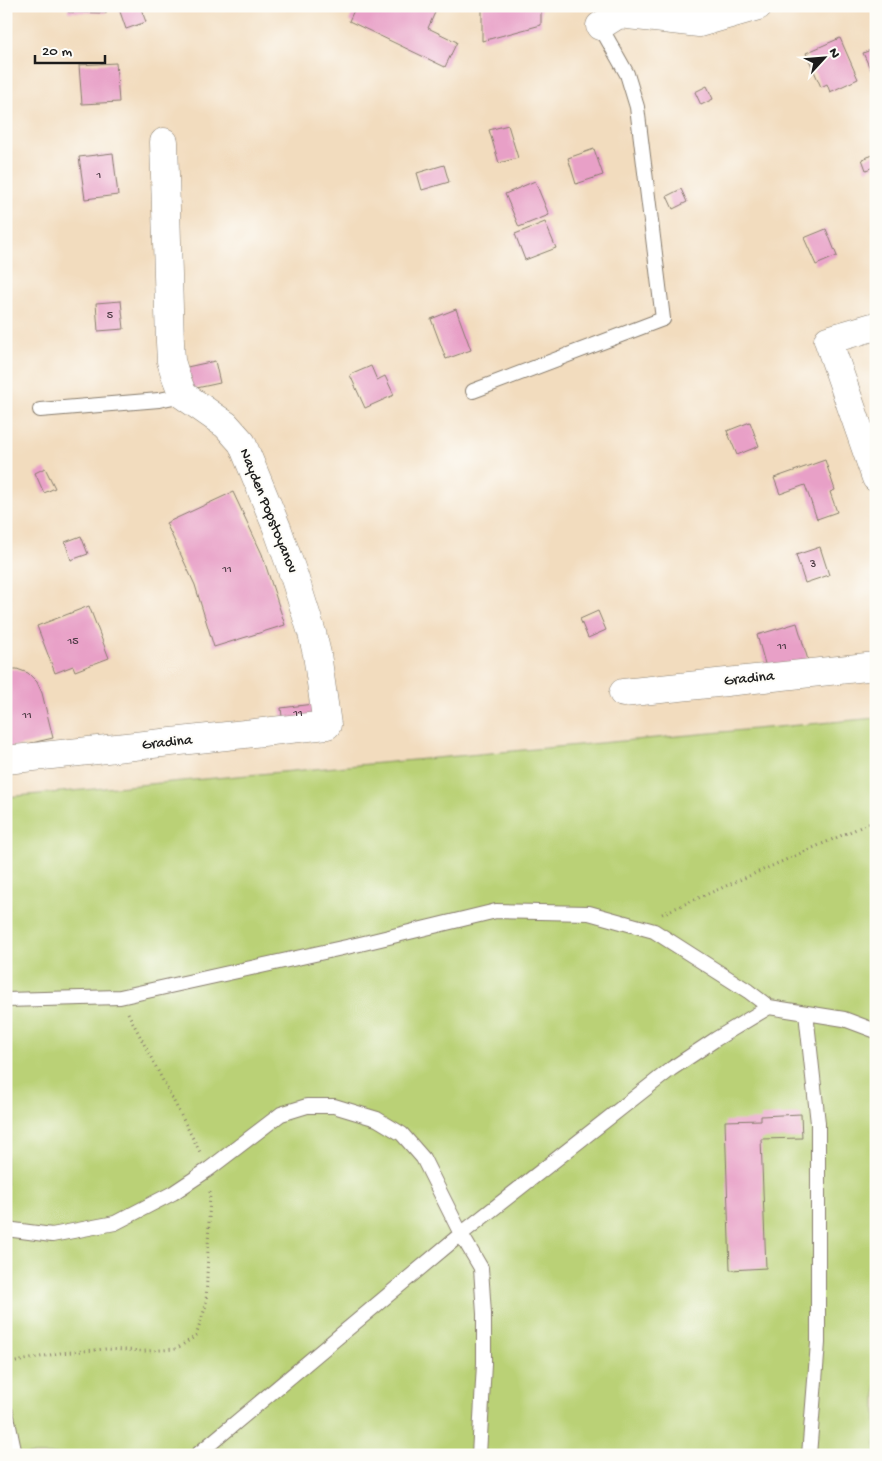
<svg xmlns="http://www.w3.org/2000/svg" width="882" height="1461" font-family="'Gochi Hand',sans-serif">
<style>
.green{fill:#bad176;stroke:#6b7649}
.building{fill:#e8a0c7}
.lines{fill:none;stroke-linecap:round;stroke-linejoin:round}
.lane-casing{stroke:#877c6d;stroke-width:16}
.street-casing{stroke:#877c6d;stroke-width:29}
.path{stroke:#877c6d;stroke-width:3;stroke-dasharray:1 4;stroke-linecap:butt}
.lane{stroke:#fff;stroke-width:14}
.street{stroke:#fff;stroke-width:28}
.labels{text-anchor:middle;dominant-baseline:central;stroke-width:4;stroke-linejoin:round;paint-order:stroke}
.number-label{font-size:12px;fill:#4f3d47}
.street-label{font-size:15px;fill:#1c1c1c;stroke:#fdfcf7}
</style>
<rect width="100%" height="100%" fill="#fdfcf7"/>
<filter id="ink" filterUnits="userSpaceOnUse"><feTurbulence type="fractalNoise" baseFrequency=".02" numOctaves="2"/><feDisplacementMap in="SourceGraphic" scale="10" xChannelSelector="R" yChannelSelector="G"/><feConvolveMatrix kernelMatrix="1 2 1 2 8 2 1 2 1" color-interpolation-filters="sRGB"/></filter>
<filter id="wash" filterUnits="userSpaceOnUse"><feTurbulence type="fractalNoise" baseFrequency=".0096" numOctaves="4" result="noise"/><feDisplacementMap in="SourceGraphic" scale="20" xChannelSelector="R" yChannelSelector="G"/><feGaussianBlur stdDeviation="1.12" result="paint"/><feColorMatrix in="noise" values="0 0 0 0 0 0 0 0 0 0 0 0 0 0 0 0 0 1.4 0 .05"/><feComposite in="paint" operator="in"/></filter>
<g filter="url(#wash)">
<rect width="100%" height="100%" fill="#f2dcbe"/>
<!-- green -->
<path class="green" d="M876,718V1455H6V797Z"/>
<g id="blocks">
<!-- building -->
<path class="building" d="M68,6H106V13L68,12Z
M118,6H140L146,22L126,29Z
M356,6H438L428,28L457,42L445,67L349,21Z
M482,6H541V25L482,41Z
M840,38L858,79L830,92L827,84L821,87L806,53Z
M876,48V77H874L863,53Z
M116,63L119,102L82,104L79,65Z
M707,86L713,99L701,105L695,92Z
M508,125L518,158L499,163L489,130Z
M594,149L603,175L576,184L568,158Z
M113,153L118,195L85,199L79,157Z
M876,154V166L866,170L862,159Z
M444,165L449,182L422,190L417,173Z
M535,181L549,215L519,227L505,194Z
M681,189L687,202L673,209L667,196Z
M545,222L556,248L525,260L515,234Z
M826,229L837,256L816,265L804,238Z
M121,301L124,329L98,331L96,303Z
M456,309L471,350L446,359L431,319Z
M215,361L220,383L192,389L187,367Z
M371,366L377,380L385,376L394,395L365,408L350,375Z
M750,422L759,446L737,455L727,431Z
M825,460L835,490L830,492L837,512L817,519L805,485L780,494L774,478Z
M45,468L55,488L44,493L35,473Z
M233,492L262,554L285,625L214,647L195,585L166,523Z
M81,536L88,554L71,560L65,542Z
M820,547L829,575L805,583L796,555Z
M89,606L109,658L75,671L73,666L55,673L37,626Z
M598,611L606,630L588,638L580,619Z
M797,623L808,660L767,671L757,635Z
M6,669H17L28,673L37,682L42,693L53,738L6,749Z
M313,704L315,721L283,725L281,708Z
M801,1114L802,1138L761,1139L766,1268L730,1270L725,1121L761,1120V1116Z"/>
</g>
</g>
<g filter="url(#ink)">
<use href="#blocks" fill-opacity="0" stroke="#877c6d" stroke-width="1"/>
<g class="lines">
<defs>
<path id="lane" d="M473,391L663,319L637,107L627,74L600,26
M40,410L159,400L183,395
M6,1000L120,997L360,944L496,911L589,913L654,931L748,991L769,1007
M806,1013L818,1123V1343L809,1455
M6,1229L52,1235L115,1223L173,1193L209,1169L281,1114L307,1106H334L377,1119L402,1134L423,1158L461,1234L481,1268L484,1314V1364L479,1455
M6,1412L15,1455
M197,1455L461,1234L671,1069L716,1039L769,1007L844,1019L876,1031"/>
<path id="street" d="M600,26L619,14L699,23L758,6
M876,326L828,340L876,478
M623,693L876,666
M6,760L327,725L317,654L312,633L295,579L277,528L242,443L226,425L183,395L176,377L171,361L170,342L164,142"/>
</defs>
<!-- lane casing -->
<use href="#lane" class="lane-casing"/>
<!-- street casing -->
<use href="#street" class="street-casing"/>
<!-- path -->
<path class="path" d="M662,914L870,823L876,822
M128,1013L200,1152
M6,1364L60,1353L106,1349L145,1351L176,1349L196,1336L206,1305L210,1191"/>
<!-- lane -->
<use href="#lane" class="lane"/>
<!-- street -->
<use href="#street" class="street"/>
</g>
</g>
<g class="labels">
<!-- number labels -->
<g class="number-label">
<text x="99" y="176">1</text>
<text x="110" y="316">5</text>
<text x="813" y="565">3</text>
<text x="227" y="570">11</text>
<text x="73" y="642">15</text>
<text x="782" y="647">11</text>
<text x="298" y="714">11</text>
<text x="27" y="716">11</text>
</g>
<!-- street labels -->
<g class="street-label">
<text transform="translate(268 511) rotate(68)">Nayden Popstoyanov</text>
<text transform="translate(749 679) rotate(-6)">Gradina</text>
<text transform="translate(167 743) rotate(-6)">Gradina</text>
</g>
</g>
<!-- margin -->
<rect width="882" height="1461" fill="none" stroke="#fdfcf7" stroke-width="25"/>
<!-- north arrow -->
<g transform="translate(824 58) rotate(64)" stroke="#fdfcf7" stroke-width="4" paint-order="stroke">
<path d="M0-4L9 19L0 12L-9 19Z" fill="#1c1c1c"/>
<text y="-8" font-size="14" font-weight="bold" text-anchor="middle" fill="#1c1c1c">N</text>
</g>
<!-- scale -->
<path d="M35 55v8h70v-8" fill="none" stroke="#1c1c1c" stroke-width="2.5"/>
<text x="42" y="55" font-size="15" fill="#1c1c1c" stroke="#fdfcf7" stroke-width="4" paint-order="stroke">20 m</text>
</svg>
